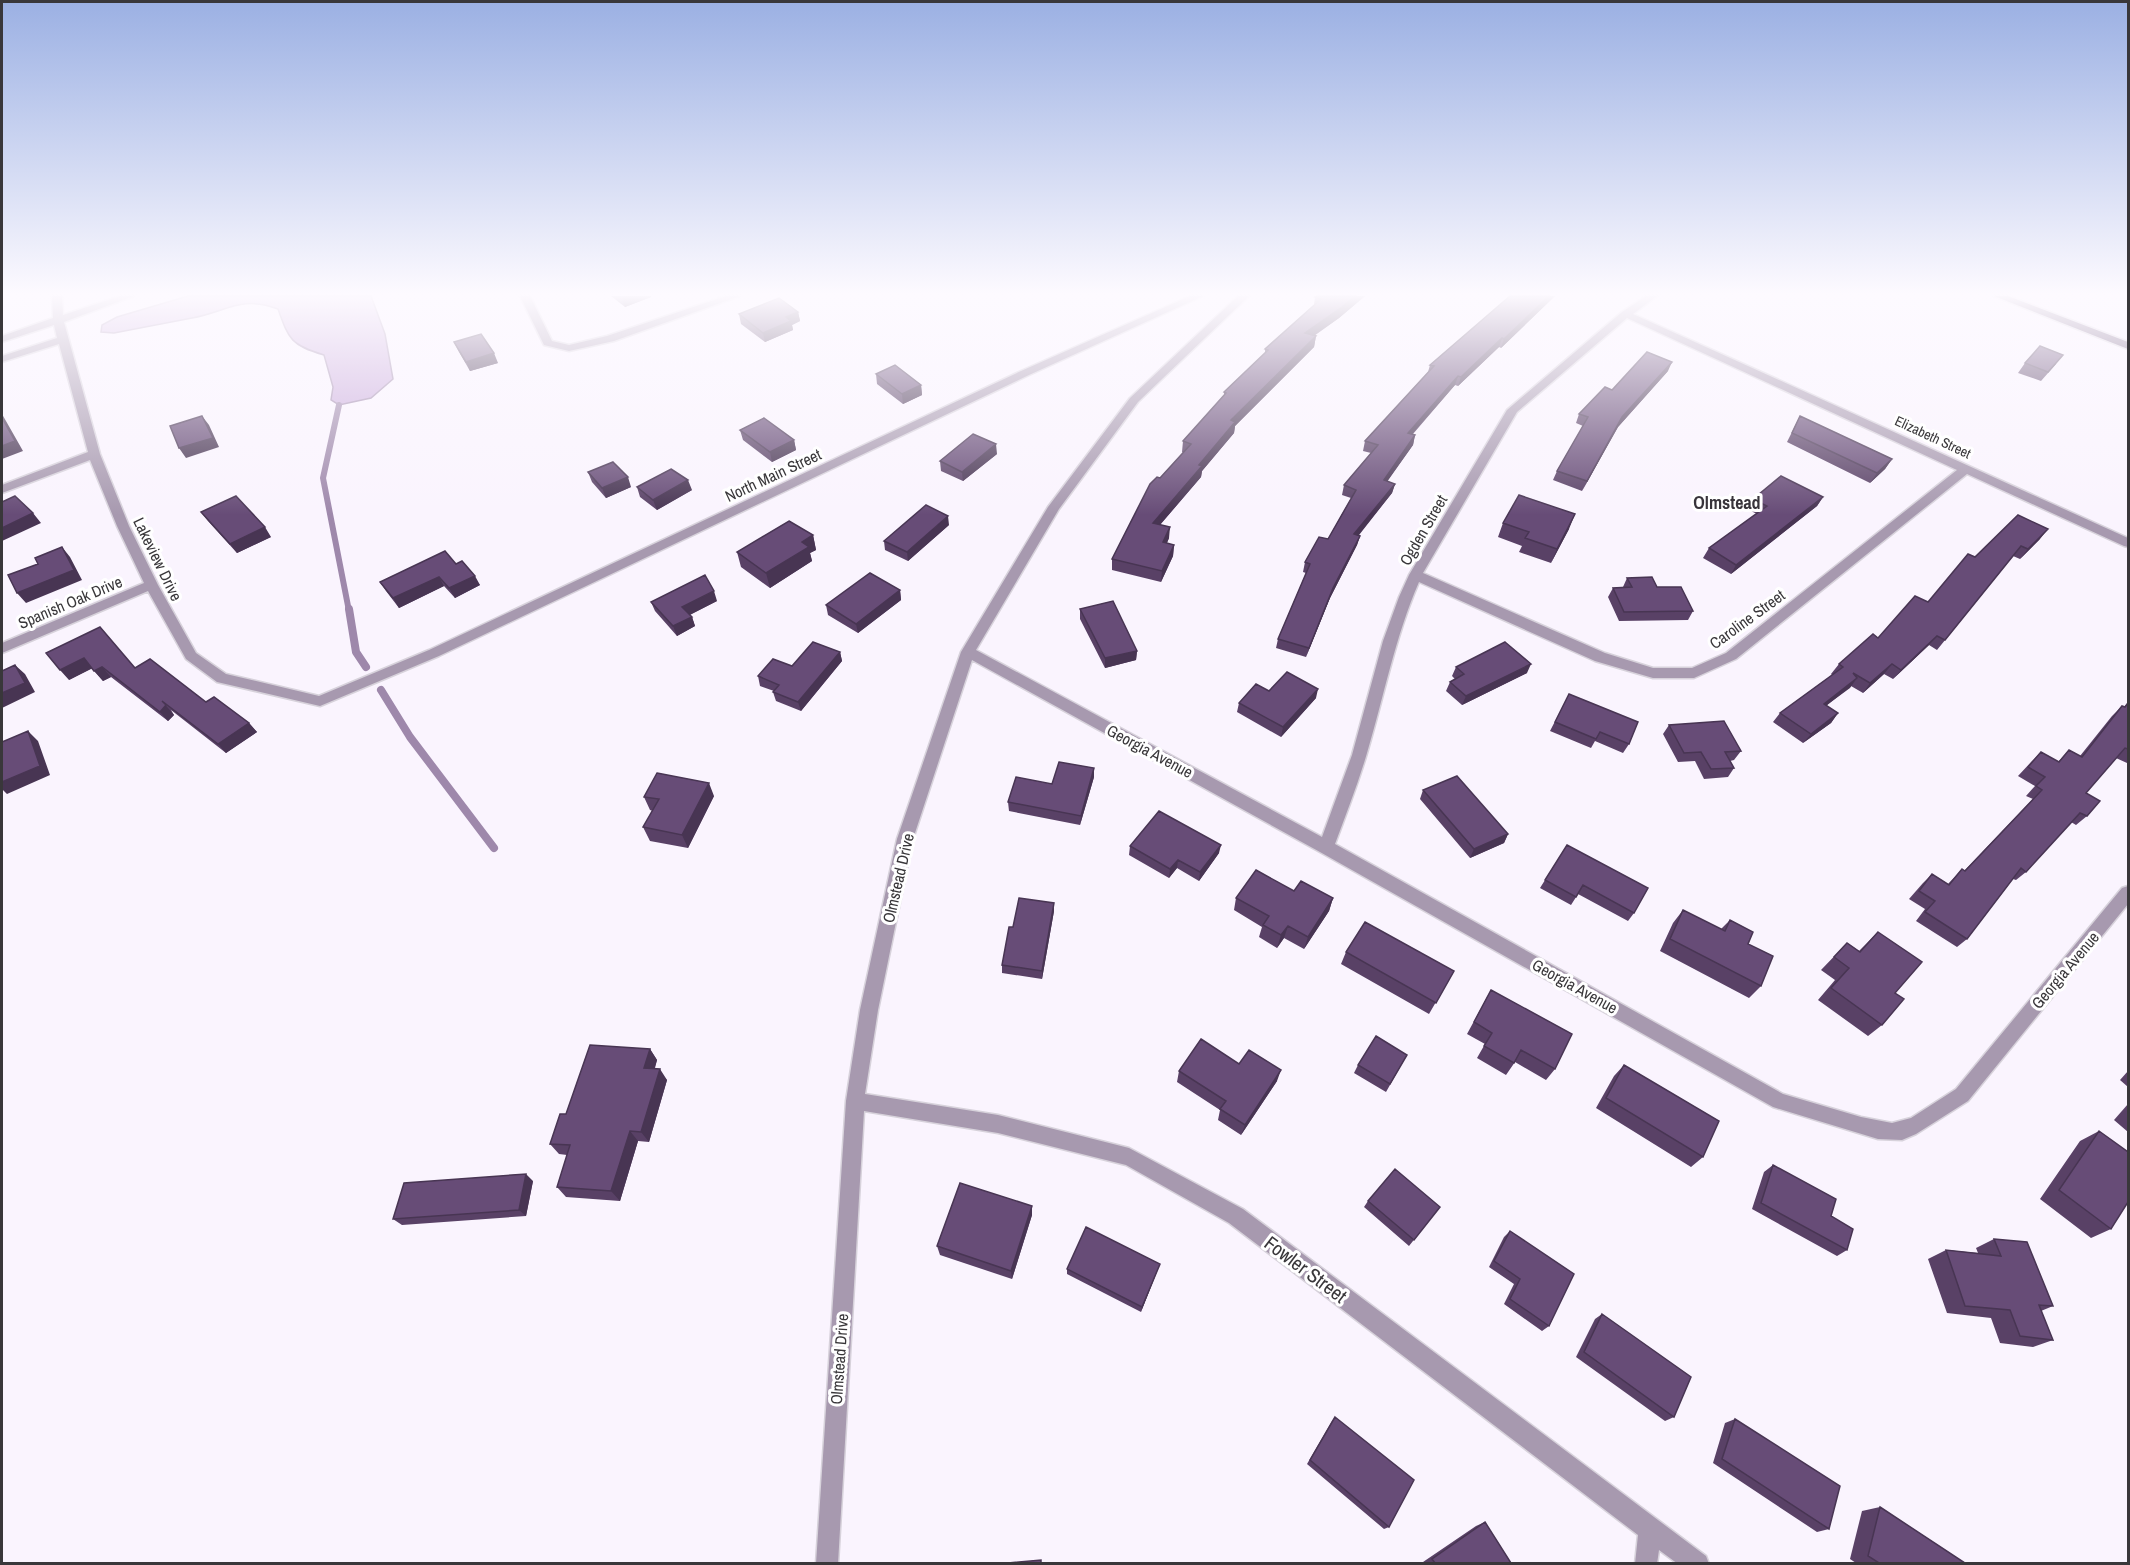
<svg xmlns="http://www.w3.org/2000/svg" width="2130" height="1565" font-family="'Archivo Narrow',sans-serif">
<style>
.water{fill:#c9aadb;stroke:#9e88ab;stroke-width:1.5}
.lines{fill:none;stroke-linecap:round;stroke-linejoin:round}
.stream-far1{stroke:#9e88ab;stroke-width:6}
.stream{stroke:#9e88ab;stroke-width:8}
.minor-casing{stroke:#d7d2db;stroke-width:3}
.major-casing{stroke:#d7d2db;stroke-width:3}
.minor{fill:#a799af;fill-rule:evenodd}
.major{fill:#644d72;fill-rule:evenodd}
.wall{fill:#594166}
.shaded-wall{fill:#483553}
.building{fill:#674c77;stroke:#483553;stroke-width:1.5}
.labels{text-anchor:middle;dominant-baseline:central;stroke-width:6;stroke-linejoin:round;paint-order:stroke}
.far-street-label{font-size:14px;fill:#39373a;stroke:#fff}
.street-label{font-size:16px;fill:#39373a;stroke:#fff}
.neighbourhood-label{font-size:18px;font-weight:bold;fill:#38343b;stroke:#fff}
.near-street-label{font-size:20px;fill:#39373a;stroke:#fff}
</style>
<rect width="100%" height="100%" fill="#faf4fe"/>
<!-- water -->
<path class="water" d="M188,296H371L385,334L393,379L371,398L339,405L331,400L333,387L324,355C291,345 289,340 278,309C241,295 226,312 192,318C166,323 140,328 114,333L101,332L102,325L117,317Z"/>
<g class="lines">
<!-- stream-far1 -->
<path class="stream-far1" d="M339,405L323,478L349,611"/>
<!-- stream -->
<path class="stream" d="M349,609L356,652L366,667
M381,690L410,737L494,848"/>
<defs>
<path id="minor" d="M52,296H62L63,315L120,296H134L64,322L100,454L129,526L158,585L196,653L226,674L319,696L429,650L1021,371L1190,296H1203L1029,375L439,656L320,706L217,682L186,659L148,591L2,653V643L144,583L117,526L90,460L2,493V485L88,452L59,344L2,362V356L57,338L54,325L2,342V336L53,318Z
M520,296H530L552,341L569,345L607,336L726,296H740L614,341L569,351L544,345Z
M1238,296H1249L1138,402L1059,509L976,650L1322,837L1352,755L1383,641L1399,597L1409,575L1507,410L1622,312L1646,296H1657L1633,314L2128,538V547L2124,546L1967,474L1736,659L1694,678H1653L1595,661L1419,582C1395,637 1384,696 1367,753C1358,784 1346,814 1335,844L1783,1094L1861,1117L1892,1123L1911,1118L1956,1089L2122,888L2128,886V904L1968,1101L1916,1134L1902,1140L1878,1139L1773,1107L1320,852L972,660L913,839L878,1010L865,1094L998,1115L1129,1148L1243,1209L1706,1556L1709,1564H1678L1659,1550L1657,1564H1635L1638,1535L1229,1223L1126,1165L998,1133L864,1111L838,1564H816L846,1101L860,1010L897,839L961,652L1048,507L1130,398ZM1627,318L1957,470L1726,653L1692,668H1653L1605,653L1423,573L1517,412Z"/>
<path id="major" d="M1994,296H2008L2128,342V349Z"/>
</defs>
<!-- minor casing -->
<use href="#minor" class="minor-casing"/>
<!-- major casing -->
<use href="#major" class="major-casing"/>
<!-- minor -->
<use href="#minor" class="minor"/>
<!-- major -->
<use href="#major" class="major"/>
</g>
<!-- wall -->
<path class="wall" d="M611,296H651V297L625,307Z
M1317,296H1365L1339,318L1314,336H1316L1314,347L1235,426L1234,433L1202,471L1201,477L1160,525L1169,538L1167,543L1174,545L1173,556L1161,582L1112,570V559L1183,452H1182L1183,441L1224,395V392L1265,353V349L1314,305L1315,297Z
M1555,296L1501,348L1499,347L1458,386L1455,385L1413,434L1415,435L1413,445L1387,481L1395,484L1392,493L1358,535L1360,536L1357,545L1330,598L1306,657L1276,648L1278,639L1306,573L1303,572L1305,562L1328,539L1351,498L1342,495L1344,485L1371,453L1363,451L1365,441L1428,372L1430,365Z
M798,312L800,321L792,325L793,330L765,342L741,324L739,314Z
M454,342L498,363L470,371L459,352Z
M2025,363L2056,364L2041,381L2018,373Z
M1668,371L1618,427L1582,491L1553,480L1557,471L1583,426L1576,423L1579,414L1612,390Z
M876,374L921,385L922,395L903,404L877,384Z
M1800,416L1892,459L1885,469L1870,483L1787,442Z
M740,430L794,440L796,450L772,462L743,440Z
M997,454L963,481L941,471L940,461Z
M588,472L631,487L606,498L592,482Z
M637,487L692,490L657,510L640,497Z
M1823,497L1817,506L1731,574L1703,558L1709,548L1757,514L1747,509L1753,499Z
M201,512L271,537L237,553L208,521Z
M1503,523L1569,529L1551,563L1519,552L1522,546L1498,537Z
M949,525L908,561L885,550L884,541Z
M813,535L816,550L810,553L812,561L770,588L741,567L737,552Z
M2040,539L2020,559L2013,556L1937,650L1929,645L1893,679L1884,674L1863,693L1851,686L1826,706L1838,713L1831,723L1803,743L1773,722L1780,713L1832,675L1831,674L1839,664L1878,638L1928,602L1975,557Z
M456,564L480,585L455,598L444,586L399,608L386,591L380,582Z
M1627,578L1657,587L1693,611L1688,620L1619,621L1608,597L1613,588L1623,587Z
M900,590L901,600L858,633L828,615L826,605Z
M717,601L689,615L692,617L695,626L677,636L655,611L651,602Z
M1080,609L1137,651L1136,660L1105,668L1080,619Z
M100,627L135,668L249,723L257,732L226,753L171,710L174,715L168,721L111,677L103,681L92,668L69,680Z
M840,652L842,661L801,711L776,701L773,692L774,691L760,686L758,676Z
M1456,667L1527,673L1462,705L1446,691L1450,682L1455,679L1452,676Z
M1269,691L1316,698L1281,737L1237,712L1239,703Z
M1569,694L1629,744L1623,753L1595,741L1591,748L1550,731Z
M2128,702V762L2127,763L2116,758L2086,793L2087,816L2076,825L2071,822L2026,872L2016,880L2013,879L1967,939L1957,947L1916,921L1925,909L1909,899L1923,883L1932,874L1948,884L1962,869L1964,871L2033,799L2026,796L2035,786L2018,776L2032,761L2041,752L2058,762L2069,750L2080,756L2112,716L2122,706L2124,707Z
M1669,725L1741,751L1734,760L1730,761L1734,768L1728,777L1704,779L1695,761L1678,762L1663,734Z
M1094,777L1080,825L1009,811L1008,802Z
M1423,790L1508,834L1504,843L1470,858L1420,799Z
M714,796L688,848L650,841L643,827L653,811L650,810L644,797Z
M1567,845L1634,913L1628,921L1578,894L1571,905L1540,888Z
M1130,846L1219,853L1199,881L1177,868L1169,878L1129,855Z
M1294,891L1333,898L1329,911L1304,949L1284,938L1277,948L1259,937L1262,927L1234,910L1236,898Z
M1683,910L1721,929L1730,920L1748,944L1761,986L1749,998L1660,951L1673,923Z
M1054,911L1042,979L1002,973V965L1013,927Z
M1878,932L1895,993L1882,1025L1868,1036L1818,1000L1835,980L1821,970L1847,943L1859,951Z
M1346,952L1454,971L1429,1014L1341,964Z
M1491,990L1555,1069L1546,1080L1515,1062L1506,1075L1477,1058L1485,1044L1467,1034Z
M650,1049L657,1060L655,1068L667,1080L649,1142L638,1141L620,1201L566,1197L557,1187L567,1155L559,1154L550,1144L566,1114Z
M1407,1055L1386,1092L1354,1073L1358,1065Z
M1239,1064L1277,1081L1241,1135L1218,1120L1220,1110L1177,1082L1179,1071Z
M1624,1065L1703,1157L1691,1167L1596,1108L1614,1076Z
M2128,1071V1087L2120,1080Z
M2128,1104V1132L2114,1120Z
M2099,1131L2111,1229L2091,1238L2040,1199L2080,1141Z
M1773,1165L1831,1216L1847,1250L1837,1256L1752,1209L1764,1172Z
M533,1181L526,1216L402,1225L393,1219Z
M1368,1201L1440,1207L1409,1246L1364,1207Z
M1032,1206V1215L1012,1279L940,1255L937,1246Z
M1510,1231L1549,1326L1542,1331L1504,1304L1514,1284L1489,1267L1504,1237Z
M1994,1239L2053,1306L2041,1311L2053,1340L2033,1347L2000,1343L1991,1318L1947,1313L1928,1259L1946,1250L1978,1253L1976,1248Z
M1067,1269H1158L1141,1312L1067,1274Z
M1602,1314L1674,1417L1665,1421L1576,1357L1595,1319Z
M1335,1417L1389,1527L1384,1529L1307,1464L1332,1421Z
M1735,1419L1829,1529L1817,1532L1713,1463L1725,1423Z
M1880,1507L1965,1563H1856L1850,1559L1862,1511Z
M1485,1522L1511,1563H1425L1423,1562L1476,1526Z"/>
<!-- shaded-wall -->
<path class="shaded-wall" d="M627,296H651V297L625,307L622,298Z
M1355,296H1365L1339,318L1303,343L1305,333Z
M1549,296H1555L1501,348L1504,339Z
M798,312L800,321L792,325L793,330L765,342L763,333L786,317Z
M1316,336L1314,347L1235,426L1234,433L1202,471L1201,477L1152,534L1153,523L1231,420Z
M1502,338L1499,347L1458,386L1461,377Z
M494,353L498,363L470,371L466,362Z
M1672,362L1668,371L1618,427L1582,491L1587,481L1622,417Z
M1458,376L1455,385L1405,442L1408,433Z
M921,385L922,395L903,404L902,394Z
M2,414L23,451L2,459Z
M202,416L209,425L219,447L186,458L179,448Z
M1415,435L1413,445L1382,489L1384,480Z
M794,440L796,450L772,462L770,452Z
M996,444L997,454L963,481L962,472Z
M1892,459L1885,469L1870,483L1877,473Z
M628,477L631,487L606,498L602,488Z
M688,480L692,490L657,510L653,500Z
M1395,484L1392,493L1352,544L1354,534Z
M1823,497L1817,506L1731,574L1736,565Z
M33,513L41,523L2,541V528Z
M1575,514L1569,529L1551,563L1557,549Z
M948,516L949,525L908,561L907,552Z
M265,527L271,537L237,553L230,544Z
M1170,527L1169,538L1162,553L1163,542Z
M2048,529L2040,539L2020,559L2028,549Z
M813,535L816,550L810,553L812,561L770,588L766,573L802,542Z
M1360,536L1357,545L1330,598L1306,657L1309,648L1333,588Z
M1174,545L1173,556L1161,582L1162,571Z
M62,547L70,557L82,580L26,603L17,593Z
M475,576L480,585L455,598L449,588Z
M439,577L444,586L399,608L393,598Z
M900,590L901,600L858,633L856,624Z
M714,591L717,601L686,617L682,607Z
M692,617L695,626L677,636L673,626Z
M1937,636L1929,645L1893,679L1901,670Z
M1137,651L1136,660L1105,668V658Z
M840,652L842,661L801,711L798,702Z
M84,658L93,668L69,680L60,670Z
M1531,664L1527,673L1462,705L1466,696Z
M1892,664L1884,674L1863,693L1870,683Z
M15,665L25,674L35,692L2,708V693Z
M102,667L111,677L103,681L94,671Z
M1857,678L1850,688L1816,713L1824,704Z
M1318,689L1316,698L1281,737L1283,727Z
M162,701L174,715L168,721L160,712Z
M1838,713L1831,723L1803,743L1811,734Z
M249,723L257,732L226,753L218,744Z
M28,731L38,741L50,775L7,794L2,789V782Z
M1094,768V777L1080,825L1081,816Z
M709,783L714,796L688,848L682,835Z
M1508,834L1504,843L1470,858L1474,849Z
M1221,845L1219,853L1199,881L1200,872Z
M1178,860L1177,868L1169,878L1170,869Z
M1333,898L1329,911L1304,949L1308,937Z
M1054,903V911L1042,979V971Z
M1288,926L1284,938L1277,948L1281,935Z
M650,1049L657,1060L651,1079L644,1068Z
M660,1069L667,1080L649,1142L641,1132Z
M1281,1070L1277,1081L1241,1135L1245,1125Z
M630,1131L638,1141L620,1201L611,1191Z
M526,1174L533,1181L526,1216L519,1210Z
M1032,1206V1215L1012,1279L1011,1271Z
M1160,1264L1158,1269L1141,1312L1142,1307Z"/>
<!-- building -->
<path class="building" d="M1317,296H1355L1342,307L1305,333L1316,336L1231,420L1235,422L1199,465L1202,466L1153,523L1170,527L1163,542L1174,545L1162,571L1112,559L1150,484L1157,477L1160,478L1191,444L1183,441L1226,393L1224,392L1268,350L1265,349L1321,299L1315,297Z
M1510,296H1549L1504,339L1502,338L1461,377L1458,376L1408,433L1415,435L1384,480L1395,484L1354,534L1360,536L1333,588L1309,648L1278,639L1310,564L1305,562L1319,537L1328,539L1356,490L1344,485L1378,445L1365,441L1434,366L1430,365Z
M779,298L798,312L786,317L791,321L763,333L739,314Z
M481,334L494,353L466,362L454,342Z
M2040,346L2063,355L2048,372L2025,363Z
M1647,352L1672,362L1622,417L1587,481L1557,471L1588,417L1579,414L1605,387L1612,390Z
M895,365L921,385L902,394L876,374Z
M202,416L213,438L179,448L170,426Z
M1800,416L1892,459L1877,473L1792,433Z
M2,418L15,441L2,446Z
M764,418L794,440L770,452L740,430Z
M973,434L996,444L962,472L940,461Z
M613,462L628,477L602,488L588,472Z
M671,469L688,480L653,500L637,487Z
M1781,476L1823,497L1736,565L1709,548L1767,506L1753,499Z
M1519,495L1575,514L1557,549L1525,538L1529,532L1503,523Z
M15,496L33,513L2,528V502Z
M236,496L265,527L230,544L201,512Z
M926,505L948,516L907,552L884,541Z
M2018,515L2048,529L2028,549L2021,546L1945,640L1937,636L1901,670L1892,664L1870,683L1853,673L1857,678L1824,704L1838,713L1811,734L1780,713L1843,667L1839,664L1873,634L1878,638L1915,596L1928,602L1968,554L1975,557Z
M789,521L813,535L802,542L809,547L766,573L737,552Z
M62,547L74,570L17,593L8,575L38,564L35,558Z
M445,551L456,564L462,561L475,576L449,588L439,577L393,598L380,582Z
M870,573L900,590L856,624L826,605Z
M705,575L714,591L682,607L692,617L673,626L651,602Z
M1652,577L1657,587H1681L1693,611L1624,612L1613,588L1632,587L1627,578Z
M1113,601L1137,651L1105,658L1080,609Z
M100,627L135,668L150,659L206,702L214,697L249,723L218,744L162,701L166,705L160,712L102,667L94,671L84,658L60,670L46,653Z
M813,642L840,652L798,702L773,692L779,685L758,676L773,659L792,666Z
M1505,642L1531,664L1466,696L1450,682L1464,674L1456,667Z
M15,665L25,683L2,693V671Z
M1287,672L1318,689L1283,727L1239,703L1256,684L1269,691Z
M1569,694L1638,722L1629,744L1600,732L1596,739L1555,722Z
M2128,703V749L2125,748L2086,793L2100,801L2087,816L2080,813L2026,872L2021,868L1967,939L1925,912L1935,901L1919,891L1932,874L1949,885L1962,869L1965,871L2042,790L2036,786L2045,777L2028,767L2041,752L2059,762L2069,750L2082,757L2122,706L2125,707Z
M1724,721L1741,751L1725,752L1734,768L1711,769L1701,752L1684,753L1669,725Z
M28,731L40,766L2,782V742Z
M1059,762L1094,768L1081,816L1008,802L1016,777L1052,784Z
M657,773L709,783L682,835L643,827L659,799L644,797Z
M1457,776L1508,834L1474,849L1423,790Z
M1159,811L1221,845L1200,872L1178,860L1170,869L1130,846Z
M1567,845L1648,888L1634,913L1583,885L1576,897L1545,880Z
M1256,870L1294,891L1301,881L1333,898L1308,937L1288,926L1281,935L1263,925L1269,916L1236,898Z
M1019,898L1054,903L1042,971L1002,965L1009,927H1013Z
M1683,910L1725,931L1730,920L1753,932L1748,944L1773,956L1761,986L1670,939Z
M1365,922L1454,971L1436,1003L1346,952Z
M1878,932L1922,962L1895,993L1904,999L1882,1025L1831,988L1849,968L1834,957L1847,943L1860,952Z
M1491,990L1572,1034L1555,1069L1521,1050L1514,1063L1484,1046L1492,1033L1474,1022Z
M1376,1036L1407,1055L1390,1084L1358,1065Z
M1201,1039L1239,1064L1249,1050L1281,1070L1245,1125L1220,1109L1226,1101L1179,1071Z
M590,1045L650,1049L644,1068L660,1069L641,1132L630,1131L611,1191L557,1187L570,1145L550,1144L560,1114H566Z
M1624,1065L1719,1121L1703,1157L1606,1098Z
M2099,1131L2128,1152V1202L2111,1229L2059,1190Z
M1773,1165L1836,1199L1831,1216L1853,1229L1847,1250L1761,1203Z
M1395,1169L1440,1207L1414,1240L1368,1201Z
M526,1174L519,1210L393,1219L404,1183Z
M960,1183L1032,1206L1011,1271L937,1246Z
M1086,1227L1160,1264L1142,1307L1067,1269Z
M1510,1231L1574,1274L1549,1326L1510,1299L1520,1279L1494,1261Z
M1994,1239L2027,1242L2053,1306L2039,1305L2053,1340L2020,1336L2010,1310L1965,1306L1946,1250L2001,1256Z
M1602,1314L1691,1377L1674,1417L1584,1352Z
M1335,1417L1414,1480L1389,1527L1310,1460Z
M1735,1419L1840,1486L1829,1529L1722,1459Z
M1880,1507L1965,1563H1879L1868,1556Z
M1485,1522L1511,1563H1435L1432,1559Z
M1041,1560V1563H1008Z"/>
<!-- sky -->
<linearGradient id="sky" x2="0" y2="1"><stop stop-color="#9bb0e3"/><stop offset="0.57" stop-color="#fdfaff"/><stop offset="1" stop-color="#fdfaff" stop-opacity="0"/></linearGradient>
<rect width="2130" height="515" fill="url(#sky)"/>
<g class="labels">
<!-- far-street labels -->
<g class="far-street-label">
<text transform="translate(1933 437) rotate(25)">Elizabeth Street</text>
</g>
<!-- street labels -->
<g class="street-label">
<text transform="translate(773 475) rotate(-25)">North Main Street</text>
<text transform="translate(1423 530) rotate(-60)">Ogden Street</text>
<text transform="translate(158 559) rotate(64)">Lakeview Drive</text>
<text transform="translate(70 602) rotate(-23)">Spanish Oak Drive</text>
<text transform="translate(1747 619) rotate(-36)">Caroline Street</text>
<text transform="translate(1150 751) rotate(28)">Georgia Avenue</text>
<text transform="translate(898 878) rotate(-77)">Olmstead Drive</text>
<text transform="translate(2065 970) rotate(-50)">Georgia Avenue</text>
<text transform="translate(1575 986) rotate(29)">Georgia Avenue</text>
<text transform="translate(839 1359) rotate(-86)">Olmstead Drive</text>
</g>
<!-- neighbourhood labels -->
<g class="neighbourhood-label">
<text x="1727" y="502">Olmstead</text>
</g>
<!-- near-street labels -->
<g class="near-street-label">
<text transform="translate(1306 1269) rotate(37)">Fowler Street</text>
</g>
</g>
<!-- border -->
<rect width="2130" height="1565" fill="none" stroke="#39373a" stroke-width="6"/>
</svg>
